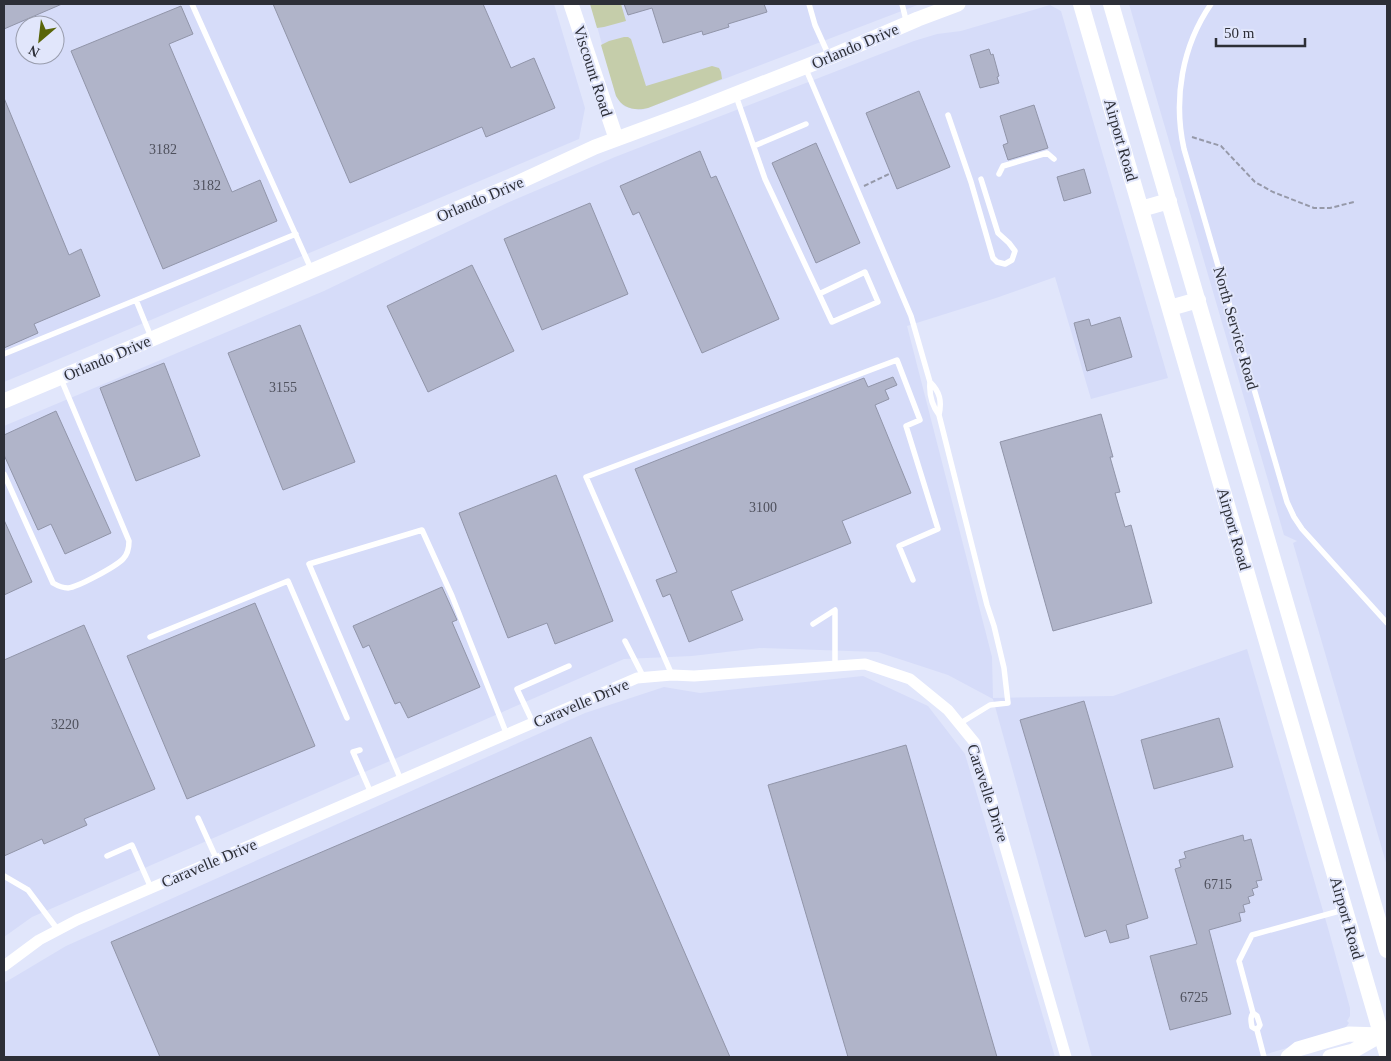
<svg xmlns="http://www.w3.org/2000/svg" width="1391" height="1061" font-family="Georgia,serif">
<style>
.built{fill:#d6dcf9;fill-rule:evenodd}
.green{fill:#c5cdaa}
.building{fill:#b0b4c9;stroke:#9195a9}
.lines{fill:none;stroke-linecap:round;stroke-linejoin:round}
.path{stroke:#9699a9;stroke-width:2;stroke-dasharray:5 2.5;stroke-linecap:butt}
.service{stroke:#fff;stroke-width:5.5}
.minor{stroke:#fff;stroke-width:11}
.tertiary{stroke:#fff;stroke-width:15}
.secondary{stroke:#fff;stroke-width:16}
.labels{text-anchor:middle;dominant-baseline:central;stroke-width:4;stroke-linejoin:round;paint-order:stroke}
.number-label{font-size:14px;fill:#4e505c}
.street-label{font-size:16px;fill:#2d2f37;stroke:#e1e6fb}
</style>
<rect width="100%" height="100%" fill="#e1e6fb"/>
<!-- built -->
<path class="built" d="M4,4H554L585,108L579,139L4,382ZM25,25H55V55H25Z
M591,4H920L648,108L641,110L629,108L624,106L621,103L616,96Z
M1129,4H1387V866L1293,543L1297,541L1284,535Z
M1050,5L1061,11L1168,378L1091,399L1055,277L996,298L907,326L992,657L993,698L1113,696L1247,649L1328,928L1350,1008V1016L1347,1021L1349,1023L1346,1027L1341,1031L1324,1037L1257,1057H1092L993,699L948,675L878,652L760,648L692,656L624,659L32,917L4,937V426L324,291L507,203L615,157L914,41L937,34L961,31Z
M863,676L928,706L965,754L1055,1057H4V983L66,946L585,713L664,687L700,693Z"/>
<!-- green -->
<path class="green" d="M590,4H621L626,21L604,27L597,28Z
M624,37H628L631,39L646,86L712,66L719,68L721,72L722,79L648,108C635,111 623,109 616,96L601,45L609,41Z"/>
<!-- building -->
<path class="building" d="M4,4H62L4,29Z
M273,4H483L511,68L534,58L555,108L486,137L482,127L350,183Z
M624,4H764L767,12L728,24L729,27L703,35L702,31L663,43L652,8L628,15Z
M181,6L193,34L169,44L232,192L260,180L277,221L163,269L71,51Z
M989,49L991,55L993,54L999,76L997,77L999,83L980,88L970,55Z
M919,91L950,167L897,189L866,113Z
M4,98L69,255L81,249L100,296L34,324L38,333L4,348Z
M1034,105L1048,148L1008,160L1003,145L1008,143L1000,116Z
M816,143L860,243L816,263L772,163Z
M700,151L711,178L716,176L779,319L702,353L639,212L633,215L620,186Z
M1084,169L1091,193L1064,201L1057,177Z
M590,203L628,294L542,330L504,239Z
M472,265L514,351L428,392L387,306Z
M1120,317L1132,357L1087,371L1074,323L1089,319L1091,326Z
M300,325L355,462L283,490L228,353Z
M164,363L200,456L136,481L100,388Z
M893,377L897,385L885,390L889,399L875,405L911,493L842,521L851,543L731,591L743,620L689,642L670,594L663,597L656,580L677,572L635,469L864,378L868,387Z
M56,411L111,533L65,554L51,524L38,530L4,455V435Z
M1101,414L1113,457H1110L1120,492L1115,493L1125,527L1131,525L1152,603L1053,631L1000,442Z
M556,475L613,621L555,644L547,623L508,638L459,513Z
M4,520L32,582L4,595Z
M442,587L457,620L452,622L480,687L408,718L400,702L395,704L369,645L363,648L353,626Z
M255,603L315,746L187,799L127,656Z
M84,625L155,789L84,819L87,825L44,844L42,839L4,856V660Z
M1084,701L1148,918L1126,925L1129,938L1110,943L1106,930L1085,937L1020,720Z
M1219,718L1233,767L1154,789L1141,740Z
M591,737L730,1057H160L111,942Z
M906,745L997,1057H848L768,785Z
M1243,835L1244,841L1251,839L1262,880L1256,881L1258,887L1252,889L1254,895L1248,897L1250,903L1243,905L1245,912L1239,913L1241,921L1209,930L1231,1014L1170,1030L1150,956L1197,944L1175,869L1181,867L1179,860L1186,858L1184,852Z"/>
<g class="lines">
<!-- path -->
<path class="path" d="M1192,137L1221,146L1255,182L1273,192L1314,208H1330L1354,202
M864,186L889,174"/>
<!-- service -->
<path class="service" d="M192,4L312,271
M809,4L815,25L829,56
M902,4L907,24
M1211,4C1182,46 1173,99 1184,149L1287,502L1294,517L1302,529L1387,623
M805,67L911,316L930,382C929,394 931,404 939,415L987,605L994,626L1004,668L1008,703L990,705L959,724
M736,96L765,179L819,294L865,272L878,302L832,322L819,294
M948,115L971,182L993,258L997,262L1005,264L1012,260L1015,251L1009,243L998,233L981,179
M754,146L806,124
M999,174L1003,166L1047,153L1054,159
M136,300L296,234
M4,354L136,300L151,337
M930,382C940,392 942,401 939,415
M4,474L53,583C58,586 62,588 68,588C78,587 115,567 123,559C128,554 129,548 129,541L61,379
M813,624L835,610V666
M150,637L288,581L347,718
M625,641L644,678
M672,675L586,477L897,360L920,420L906,426L938,529L899,546L913,580
M533,723L517,689L569,666
M360,750L353,752L371,793
M401,780L309,564L422,530L452,596L507,735
M198,818L217,860
M107,856L132,845L151,888
M4,876L28,890L58,930
M1253,1013C1250,1018 1251,1021 1252,1027L1257,1030
M1264,1057L1257,1030L1260,1025L1257,1016L1253,1013L1239,961L1252,935L1343,910"/>
<!-- minor -->
<path class="minor" d="M4,966L39,940L77,920L637,678L672,675L694,676L865,664L910,679L948,710L975,743L1066,1057"/>
<!-- tertiary -->
<path class="tertiary" d="M571,4L616,138
M4,401L140,344L515,184L595,147L695,110L830,57L918,19L958,4
M1288,1057L1298,1049L1349,1034L1382,1035
M1330,1057L1353,1051L1381,1035"/>
<!-- secondary -->
<path class="secondary" d="M1081,4L1387,1054
M1111,4L1387,950
M1141,209L1169,201
M1170,308L1198,300"/>
</g>
<g class="labels">
<!-- number labels -->
<g class="number-label">
<text x="163" y="149">3182</text>
<text x="207" y="185">3182</text>
<text x="283" y="387">3155</text>
<text x="763" y="507">3100</text>
<text x="65" y="724">3220</text>
<text x="1218" y="884">6715</text>
<text x="1194" y="997">6725</text>
</g>
<!-- street labels -->
<g class="street-label">
<text transform="translate(855 46) rotate(-23)">Orlando Drive</text>
<text transform="translate(593 71) rotate(72)">Viscount Road</text>
<text transform="translate(1121 140) rotate(74)">Airport Road</text>
<text transform="translate(480 199) rotate(-23)">Orlando Drive</text>
<text transform="translate(1236 328) rotate(74)">North Service Road</text>
<text transform="translate(107 358) rotate(-23)">Orlando Drive</text>
<text transform="translate(1234 529) rotate(74)">Airport Road</text>
<text transform="translate(581 703) rotate(-23)">Caravelle Drive</text>
<text transform="translate(988 793) rotate(72)">Caravelle Drive</text>
<text transform="translate(209 863) rotate(-23)">Caravelle Drive</text>
<text transform="translate(1347 918) rotate(74)">Airport Road</text>
</g>
</g>
<!-- border -->
<rect width="1391" height="1061" fill="none" stroke="#2d2f37" stroke-width="10"/>
<!-- north arrow -->
<g transform="translate(40 40) rotate(208)"><circle r="24" fill="#e1e6fb" stroke="#999dad"/>
<path d="M0-4L9 19L0 12L-9 19Z" fill="#596508"/>
<text y="-8" font-size="14" font-weight="bold" text-anchor="middle" fill="#2d2f37">N</text>
</g>
<!-- scale -->
<path d="M1216 38v8h89v-8" fill="none" stroke="#2d2f37" stroke-width="2.5"/>
<text x="1224" y="38" font-size="15" fill="#2d2f37" stroke="#e1e6fb" stroke-width="4" paint-order="stroke">50 m</text>
</svg>
